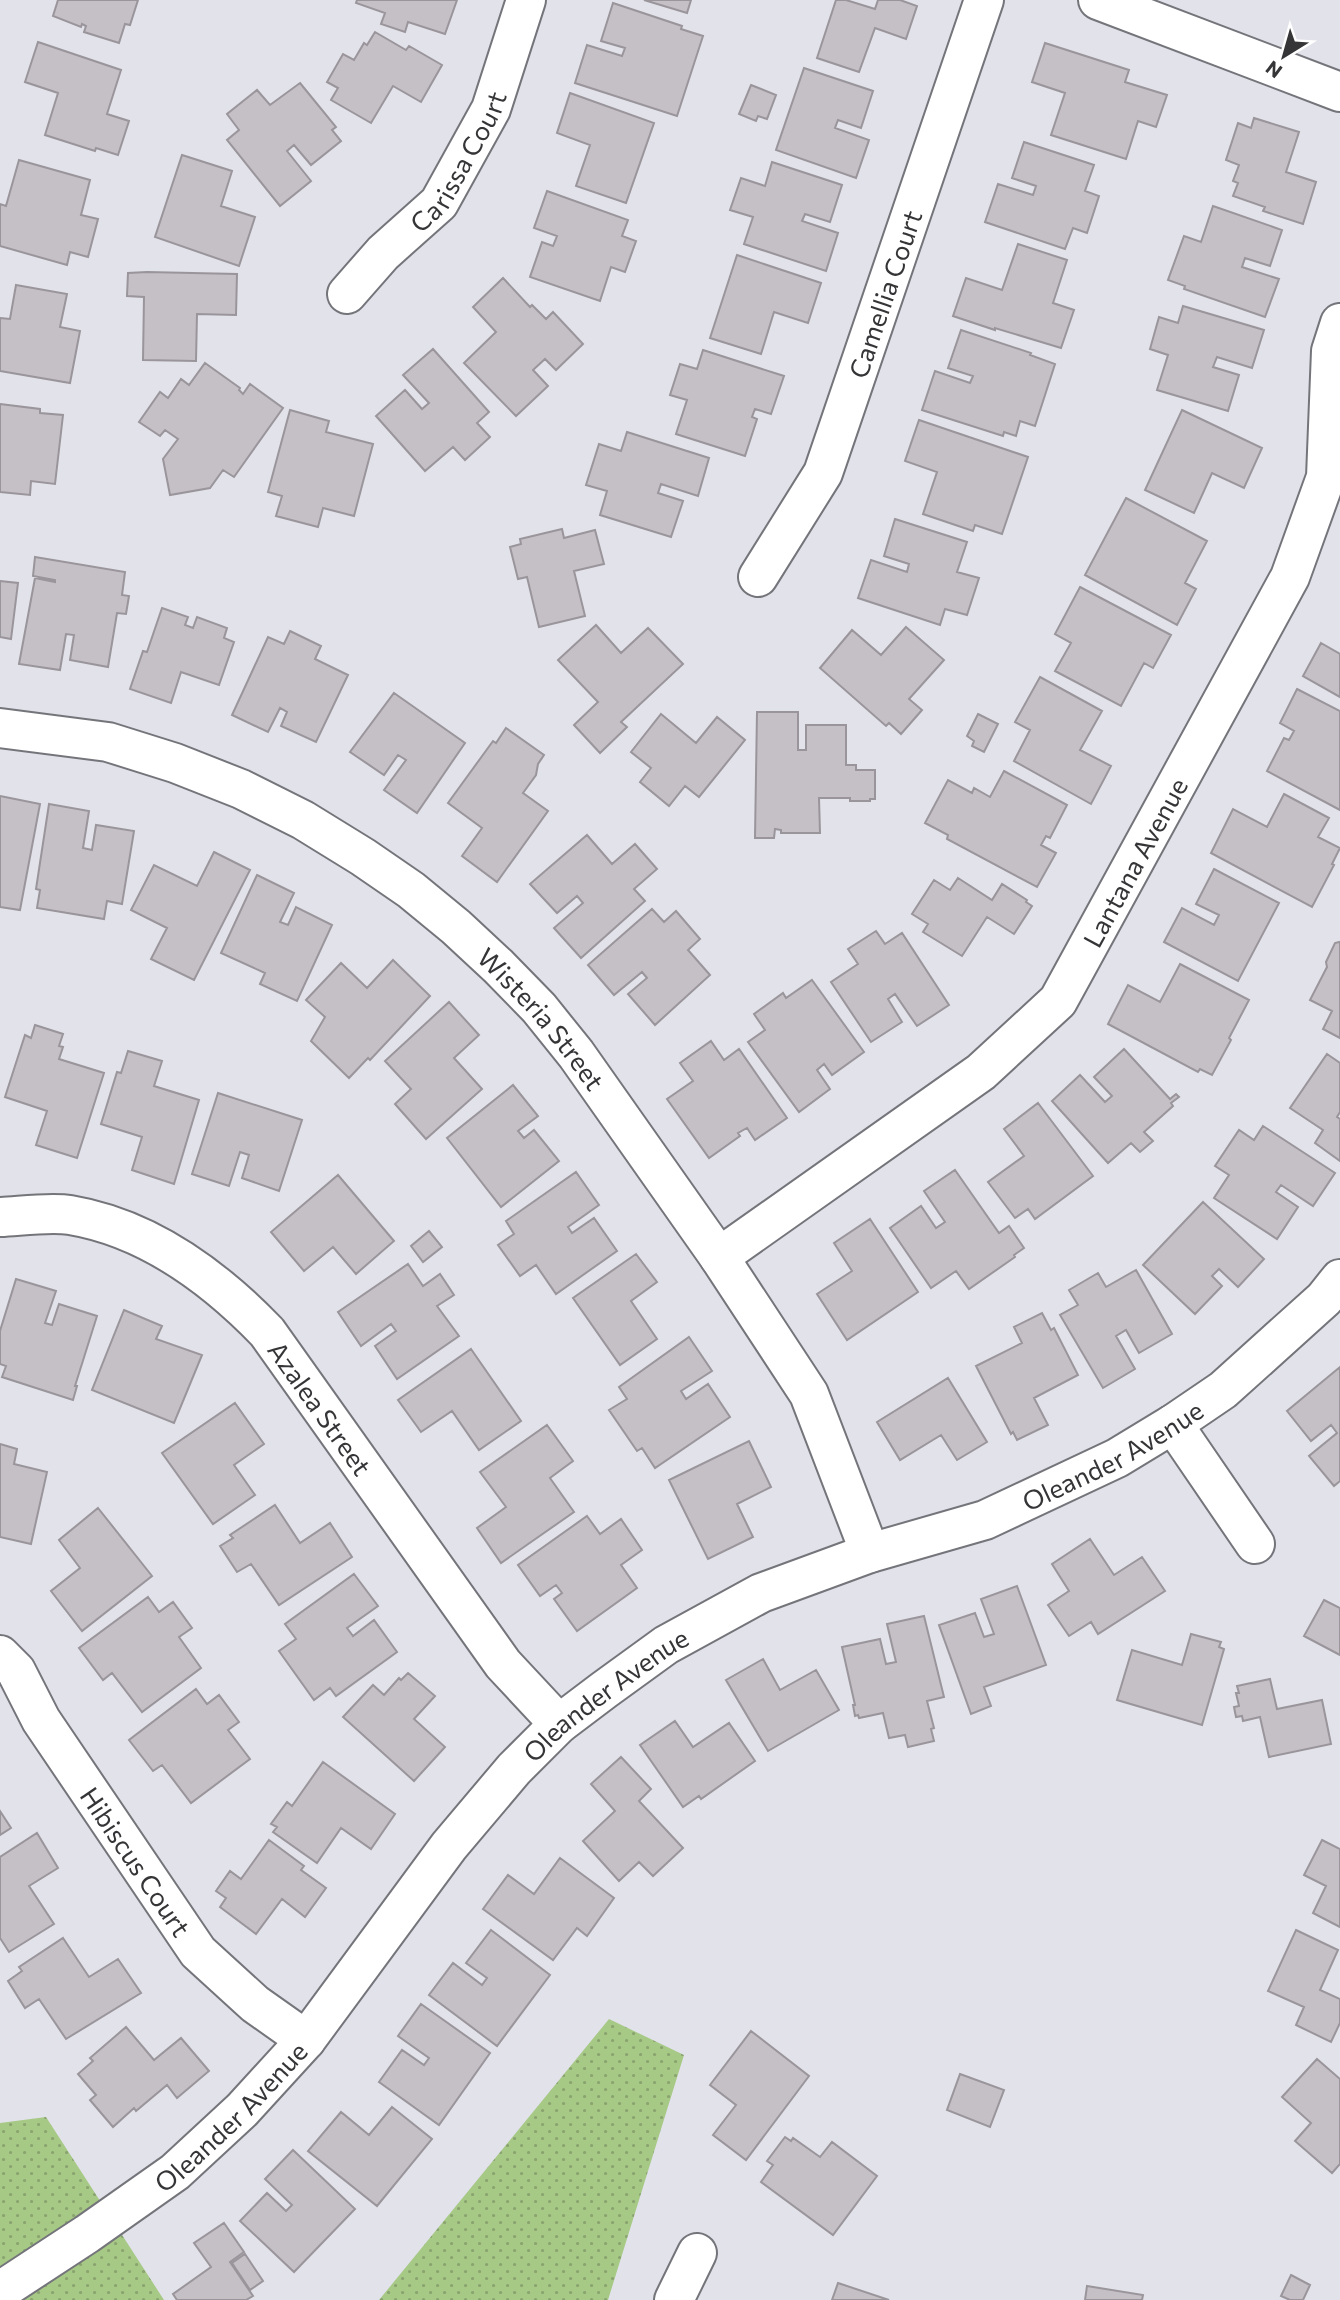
<svg xmlns="http://www.w3.org/2000/svg" width="1340" height="2300" font-family="Commissioner,sans-serif">
<style>
.grass{fill:url(#grass-dots)}
.building{fill:#c5c0c6;stroke:#9a959b;stroke-width:2}
.lines{fill:none;stroke-linecap:round;stroke-linejoin:round}
.minor-casing{stroke:#74747b;stroke-width:42}
.minor{stroke:#fff;stroke-width:38}
.labels{text-anchor:middle;dominant-baseline:central;stroke-width:5;stroke-linejoin:round;paint-order:stroke}
.street-label{font-size:26px;fill:#353538;stroke:#fff}
</style>
<defs>
<pattern id="grass-dots" width="8" height="8" patternUnits="userSpaceOnUse" patternTransform="scale(1.75)"><rect width="8" height="8" fill="#a7c986"/><path d="M2 2h.1M6 6h.1" fill="none" stroke="#89a46f" stroke-width="1.8" stroke-linecap="round"/></pattern>
</defs>
<rect width="100%" height="100%" fill="#e2e2ea"/>
<!-- grass -->
<path class="grass" d="M609,2019L684,2055L608,2300H379Z
M46,2117L164,2300H0V2123Z"/>
<!-- building -->
<path class="building" d="M58,0H138L130,25L125,24L119,43L84,32L86,26L82,24L81,27L53,16Z
M357,0H457L445,34L408,22L405,32L381,24L385,13L356,3Z
M644,0H691L687,13Z
M836,0H846L875,9L878,0H900L917,6L906,39L875,28L859,72L817,58Z
M613,3L682,26L681,29L703,36L677,116L575,83L587,45L622,56L625,48L601,41Z
M375,32L406,50L409,46L442,65L421,102L393,86L371,123L331,100L338,88L327,82L343,54L354,60L364,43L367,45Z
M38,42L121,70L107,114L129,121L118,155L96,148L95,151L45,135L58,93L25,82Z
M1045,43L1129,70L1125,82L1167,95L1156,127L1138,121L1126,159L1051,135L1065,93L1032,82Z
M804,68L873,91L861,128L838,120L835,128L869,140L856,178L776,150Z
M300,83L336,127L332,130L341,141L311,165L294,145L287,151L311,181L280,206L227,140L239,130L227,114L257,90L270,105Z
M751,85L776,95L767,119L758,116L756,121L739,114Z
M570,93L654,123L626,203L576,186L590,145L557,133Z
M1254,118L1299,132L1286,172L1316,182L1303,224L1263,211L1265,207L1233,196L1238,183L1233,181L1239,165L1226,160L1238,123L1251,128Z
M1024,142L1094,165L1085,191L1099,196L1087,233L1073,228L1065,249L985,222L998,184L1033,195L1036,186L1012,178Z
M182,155L232,171L221,206L255,217L239,266L155,237Z
M19,160L90,180L81,215L98,219L88,257L70,252L67,265L0,246V204L6,206Z
M772,162L842,185L830,222L805,214L802,221L838,233L826,271L744,244L753,217L730,210L741,178L765,186Z
M547,191L628,220L622,236L636,241L625,272L611,267L600,301L530,277L542,242L553,246L557,236L534,228Z
M1213,206L1282,230L1270,266L1245,258L1242,267L1279,279L1265,317L1184,289L1185,286L1168,280L1184,236L1201,242Z
M1018,244L1067,260L1053,303L1074,310L1061,348L995,328V330L953,316L966,278L1002,290Z
M737,255L821,283L808,323L774,312L761,354L710,338Z
M147,272L237,274L236,315L197,314L196,361L143,360L144,297L127,296L128,273Z
M503,278L530,307L532,305L546,319L553,312L583,344L556,370L545,359L533,370L548,386L516,416L464,363L496,332L473,307Z
M16,285L67,294L60,327L80,331L70,383L0,371V318L10,319Z
M1183,306L1264,330L1252,368L1217,357L1213,367L1239,375L1228,411L1157,390L1168,355L1150,349L1159,317L1178,323Z
M961,330L1031,353L1030,355L1055,364L1035,426L1020,421L1016,436L1004,432L1003,436L922,410L935,371L970,383L973,376L948,368Z
M433,349L489,412L477,423L490,437L465,460L453,447L425,471L376,416L405,390L422,409L429,403L403,375Z
M703,350L784,376L771,414L755,409L752,417L757,419L745,456L676,434L687,400L670,395L680,364L697,369Z
M205,363L240,388L239,390L243,394L250,384L283,408L234,477L223,470L210,488L170,495L163,459L178,439L165,430L160,436L139,422L160,392L168,398L181,379L189,385Z
M0,404L40,409V413L63,415L55,484L31,481L30,495L0,492Z
M290,410L329,421L326,432L373,444L354,516L323,508L318,527L276,516L282,496L268,492Z
M1182,410L1262,448L1244,488L1212,473L1194,513L1145,490Z
M919,420L1028,457L1002,534L975,525L973,531L923,514L937,472L905,461Z
M627,432L709,458L698,496L661,484L658,493L683,501L671,537L600,515L607,491L586,485L599,444L621,451Z
M1126,498L1207,541L1185,583L1196,589L1177,625L1085,575Z
M895,519L967,542L957,572L979,578L967,615L945,609L940,625L858,598L871,560L907,572L909,564L884,556Z
M562,529L564,538L595,530L604,564L574,571L585,616L539,627L527,577L518,579L510,547L521,544L520,539Z
M35,557L125,572L122,595L129,596L126,614L117,613L108,667L70,660L74,635L66,634L60,670L19,664L35,578L55,582V580L33,576Z
M0,581L18,583L11,639L0,637Z
M1080,587L1171,635L1153,668L1144,663L1121,706L1055,671L1071,643L1055,634Z
M162,608L188,617L185,625L193,628L197,617L227,628L224,638L234,642L219,685L181,672L171,703L130,689L143,651L147,652Z
M596,625L621,653L648,628L683,664L621,722L627,727L600,753L574,725L598,702L558,660Z
M906,627L944,660L909,699L922,710L901,734L889,723L886,726L820,668L852,630L881,655Z
M290,631L321,646L315,659L348,675L316,742L281,726L287,712L280,708L268,732L232,715L268,637L284,644Z
M1321,643L1340,654V697L1303,676Z
M1040,677L1102,711L1080,750L1111,766L1091,804L1014,761L1030,730L1015,722Z
M1297,689L1340,711V810L1267,771L1284,738L1289,740L1294,731L1280,723Z
M394,693L465,743L417,813L384,790L406,760L398,755L384,775L350,752Z
M757,712H798V750H806V725H846V765H856V770H875V799H870V801H850V798H819L820,833H781V830L775,829L774,838H755Z
M661,714L696,743L717,717L745,740L699,797L685,786L669,806L640,782L651,768L631,752Z
M978,714L998,724L984,752L972,746L974,741L967,736Z
M506,728L544,755L538,764L536,775L523,793L548,811L497,882L462,856L482,828L448,803L493,741L496,743Z
M1004,771L1067,805L1050,838L1046,836L1041,845L1056,853L1037,887L947,839L948,835L925,823L948,780L972,793L974,788L990,797Z
M1284,794L1329,818L1318,837L1340,848L1332,864L1334,865L1312,907L1211,853L1233,809L1267,827Z
M0,796L40,804L20,910L0,907Z
M49,804L89,811L83,848L92,850L96,825L134,831L122,904L107,901L104,919L37,908L40,890L36,889Z
M587,835L612,864L635,844L657,869L634,889L645,901L581,958L554,928L583,903L577,896L557,913L530,884Z
M214,852L250,870L194,980L151,959L167,928L131,910L154,865L197,886Z
M1214,869L1279,903L1238,981L1164,942L1182,908L1214,925L1219,915L1196,904Z
M257,875L294,893L280,922L288,925L296,907L332,925L297,1001L260,984L265,973L221,953Z
M958,878L992,900L1002,884L1027,900L1026,902L1032,906L1014,934L987,917L962,956L923,932L928,924L912,914L934,880L950,890Z
M652,909L664,922L676,911L700,939L688,950L710,975L655,1025L628,994L647,978L642,972L614,995L588,965Z
M876,931L885,944L902,933L949,1005L917,1026L895,994L888,999L902,1022L871,1042L831,982L858,964L848,949Z
M1339,942H1340V1038L1323,1029L1332,1011L1310,1000L1327,967L1326,962L1335,943Z
M393,960L430,996L370,1060L368,1058L349,1078L311,1041L325,1017L306,1000L341,963L367,988Z
M1180,964L1249,1000L1229,1038L1231,1040L1212,1075L1200,1069L1198,1072L1108,1024L1128,985L1160,1002Z
M812,980L864,1052L832,1075L824,1064L817,1070L830,1089L799,1112L748,1042L765,1030L754,1014L783,993L786,998Z
M449,1002L479,1035L454,1058L482,1089L426,1139L395,1104L411,1089L385,1061Z
M35,1025L63,1034L59,1046L63,1047L59,1059L104,1073L77,1158L36,1145L47,1111L5,1097L25,1035L31,1038Z
M711,1041L724,1060L739,1049L787,1118L755,1140L747,1128L738,1133L740,1136L709,1158L667,1099L693,1081L680,1063Z
M1124,1049L1170,1099L1176,1094L1179,1097L1171,1103L1173,1106L1144,1132L1153,1141L1140,1152L1131,1143L1108,1163L1052,1101L1080,1075L1105,1102L1112,1096L1094,1077Z
M128,1051L162,1061L154,1086L199,1100L174,1184L132,1170L142,1137L101,1124L117,1072L121,1073Z
M1327,1054L1340,1063V1112L1337,1117L1340,1119V1161L1315,1143L1323,1130L1290,1108Z
M513,1085L538,1116L518,1131L524,1138L534,1130L559,1161L501,1207L447,1138Z
M218,1093L302,1120L279,1191L242,1178L249,1155L240,1152L229,1186L192,1174Z
M1038,1103L1093,1176L1035,1219L1028,1209L1015,1218L988,1182L1024,1156L1004,1129Z
M1263,1126L1335,1173L1313,1206L1281,1185L1276,1192L1298,1207L1277,1239L1214,1198L1229,1175L1215,1166L1239,1130L1254,1140Z
M955,1170L999,1233L1009,1226L1024,1248L1014,1255L1015,1257L969,1289L956,1271L931,1288L890,1228L921,1206L936,1228L945,1222L924,1191Z
M576,1172L599,1205L568,1227L572,1233L594,1218L617,1251L556,1294L536,1265L520,1276L498,1245L514,1234L506,1221Z
M338,1175L394,1241L356,1274L333,1247L304,1271L271,1232Z
M1203,1202L1264,1259L1238,1287L1219,1269L1212,1276L1222,1286L1195,1314L1143,1265Z
M870,1219L918,1292L847,1340L817,1294L852,1271L834,1243Z
M429,1231L442,1247L423,1262L411,1246Z
M636,1254L657,1282L631,1301L657,1339L620,1365L573,1298Z
M408,1264L423,1286L440,1274L454,1295L437,1306L459,1336L397,1379L375,1346L396,1331L391,1324L361,1346L338,1312Z
M1136,1270L1172,1334L1139,1353L1126,1330L1116,1336L1135,1369L1103,1388L1060,1315L1078,1305L1069,1290L1098,1273L1106,1287Z
M16,1279L56,1291L45,1323L52,1325L59,1304L97,1316L75,1386H77L73,1400L2,1377L6,1366L0,1364V1331Z
M124,1310L162,1326L156,1339L202,1355L174,1423L92,1390Z
M1042,1313L1051,1330L1054,1328L1078,1375L1034,1398L1048,1425L1017,1440L1013,1432L1011,1434L976,1366L1022,1343L1014,1327Z
M689,1337L712,1371L681,1391L686,1399L708,1384L730,1417L655,1468L642,1448L637,1451L609,1410L627,1399L619,1387Z
M471,1349L521,1421L479,1450L452,1411L421,1432L398,1400Z
M1340,1367V1481L1334,1486L1309,1456L1337,1433L1331,1425L1311,1441L1287,1411Z
M948,1378L987,1442L957,1460L941,1435L900,1460L877,1422Z
M235,1403L264,1444L234,1465L255,1495L213,1524L162,1453Z
M547,1425L573,1461L550,1478L574,1512L501,1563L477,1528L506,1507L480,1472Z
M749,1441L771,1487L737,1504L753,1537L708,1559L669,1480Z
M0,1444L17,1449L14,1464L47,1472L31,1544L0,1537Z
M275,1505L300,1543L330,1523L352,1557L279,1605L251,1564L237,1572L220,1546L233,1538L230,1535Z
M98,1508L152,1576L82,1631L51,1591L80,1568L59,1540Z
M587,1516L600,1534L621,1519L642,1550L621,1565L637,1588L577,1631L554,1599L562,1593L556,1585L540,1596L518,1565Z
M1090,1539L1114,1575L1142,1557L1165,1591L1098,1634L1091,1622L1069,1636L1048,1605L1069,1591L1052,1564Z
M354,1574L378,1606L347,1628L353,1636L374,1620L397,1652L336,1696L330,1688L314,1700L279,1651L296,1639L285,1624Z
M1017,1586L1046,1665L984,1687L991,1706L971,1714L939,1625L975,1613L984,1637L994,1634L981,1599Z
M148,1597L159,1612L173,1602L192,1628L179,1637L201,1668L142,1712L112,1673L103,1680L79,1648Z
M1324,1600L1340,1608V1655L1304,1636Z
M924,1616L944,1697L927,1701L934,1728L931,1729L934,1741L908,1747L905,1735L889,1738L883,1713L859,1718L858,1715L855,1716L853,1705H855L842,1647L880,1639L886,1664L896,1662L887,1624Z
M1191,1634L1221,1642L1219,1647L1224,1649L1202,1725L1117,1700L1132,1650L1182,1665Z
M763,1659L780,1690L816,1670L839,1710L768,1751L726,1680Z
M408,1673L435,1696L414,1719L445,1747L414,1781L343,1717L373,1685L384,1695L399,1678L401,1680Z
M1270,1679L1277,1709L1322,1700L1331,1744L1269,1757L1260,1717L1243,1721L1242,1716L1236,1717L1234,1707L1239,1706L1236,1693H1239L1237,1686Z
M196,1689L207,1704L219,1695L239,1722L228,1730L250,1759L191,1803L162,1765L153,1771L129,1740Z
M675,1721L693,1747L729,1723L755,1761L701,1799L699,1796L683,1807L640,1745Z
M621,1757L651,1789L639,1801L683,1848L653,1876L639,1862L619,1881L583,1841L615,1811L591,1784Z
M323,1762L395,1814L371,1849L341,1828L317,1863L273,1832L277,1827L271,1824L287,1802L292,1806Z
M0,1811L11,1828L0,1835Z
M37,1833L58,1868L29,1886L54,1924L9,1952L0,1938V1857Z
M269,1840L304,1866L301,1870L326,1888L305,1917L282,1899L256,1934L220,1907L226,1898L216,1891L230,1871L241,1879Z
M1322,1840L1340,1849V1927L1313,1913L1326,1886L1304,1875Z
M560,1858L614,1898L587,1936L577,1928L553,1960L483,1909L508,1875L534,1894Z
M491,1930L550,1975L497,2046L429,1995L453,1963L482,1985L487,1978L466,1963Z
M1296,1930L1338,1950L1320,1990L1340,1999V2023L1331,2042L1296,2025L1304,2007L1268,1991Z
M63,1938L89,1977L118,1959L141,1993L66,2039L39,1999L25,2008L8,1981L22,1971L19,1967Z
M421,2004L490,2053L439,2125L379,2082L402,2050L424,2065L429,2058L398,2036Z
M126,2027L154,2060L181,2038L209,2071L177,2098L167,2085L136,2111L134,2108L113,2127L90,2100L96,2095L78,2074L93,2061L90,2058Z
M751,2031L809,2076L746,2160L713,2135L736,2105L710,2085Z
M1317,2059L1340,2079V2164L1332,2173L1295,2141L1311,2123L1282,2097Z
M960,2074L1004,2090L990,2127L947,2110Z
M392,2107L432,2139L377,2206L308,2151L341,2112L369,2135Z
M785,2137L791,2141L793,2138L820,2157L832,2142L877,2176L833,2235L761,2182L773,2165L767,2161Z
M293,2150L355,2209L294,2272L240,2221L267,2193L286,2211L292,2205L265,2179Z
M224,2223L244,2252L230,2262L253,2296L246,2300H177L173,2294L211,2267L194,2243Z
M245,2254L263,2281L250,2290L232,2263Z
M1291,2275L1310,2285L1303,2300H1290L1281,2296Z
M838,2283L889,2300H832Z
M1087,2286L1143,2295L1142,2300H1085Z"/>
<g class="lines">
<defs>
<g id="minor">
<path d="M1098,0L1340,92"/>
<path id="s1" d="M347,294L383,253L439,203L491,109L526,0"/>
<path id="s2" d="M758,577L823,473L984,0"/>
<path id="s3" d="M0,728L108,742L175,763L241,789L303,820L363,857L411,890L456,927L498,966L539,1008L576,1054L719,1257L809,1394L870,1553"/>
<path id="s4" d="M0,1217C21,1216 50,1212 70,1215C148,1228 214,1277 267,1332L503,1664L559,1724"/>
<path id="s5" d="M719,1257L981,1072L1058,1001L1290,577L1326,477L1331,351L1340,323"/>
<path d="M1173,1424L1255,1544"/>
<path id="s6" d="M0,1655L16,1671L41,1720L198,1952L255,2004L306,2040"/>
<path id="s7" d="M0,2291L87,2234L175,2172L242,2110L306,2040L449,1846L514,1769L559,1724L604,1690L666,1645L761,1593L870,1553L985,1520L1117,1458L1173,1424L1223,1390L1324,1299L1340,1279"/>
<path d="M674,2300L697,2253"/>
</g>
</defs>
<!-- minor casing -->
<use href="#minor" class="minor-casing"/>
<!-- minor -->
<use href="#minor" class="minor"/>
</g>
<g class="labels">
<!-- street labels -->
<g class="street-label">
<text stroke="none"><textPath href="#s1" startOffset="175">Carissa Court</textPath></text>
<text stroke="none"><textPath href="#s2" startOffset="312">Camellia Court</textPath></text>
<text stroke="none"><textPath href="#s5" startOffset="584">Lantana Avenue</textPath></text>
<text stroke="none"><textPath href="#s3" startOffset="632">Wisteria Street</textPath></text>
<text stroke="none"><textPath href="#s4" startOffset="396">Azalea Street</textPath></text>
<text stroke="none"><textPath href="#s7" startOffset="1423">Oleander Avenue</textPath></text>
<text stroke="none"><textPath href="#s7" startOffset="858">Oleander Avenue</textPath></text>
<text stroke="none"><textPath href="#s6" startOffset="248">Hibiscus Court</textPath></text>
<text stroke="none"><textPath href="#s7" startOffset="290">Oleander Avenue</textPath></text>
</g>
</g>
<!-- north arrow -->
<g transform="translate(1284 56) rotate(217)" stroke="#ffffff" stroke-width="5" paint-order="stroke">
<path d="M0-5L12 26L0 18L-12 26Z" fill="#353538"/>
<text y="-10" font-size="19" font-weight="bold" text-anchor="middle" fill="#353538">N</text>
</g>
</svg>
